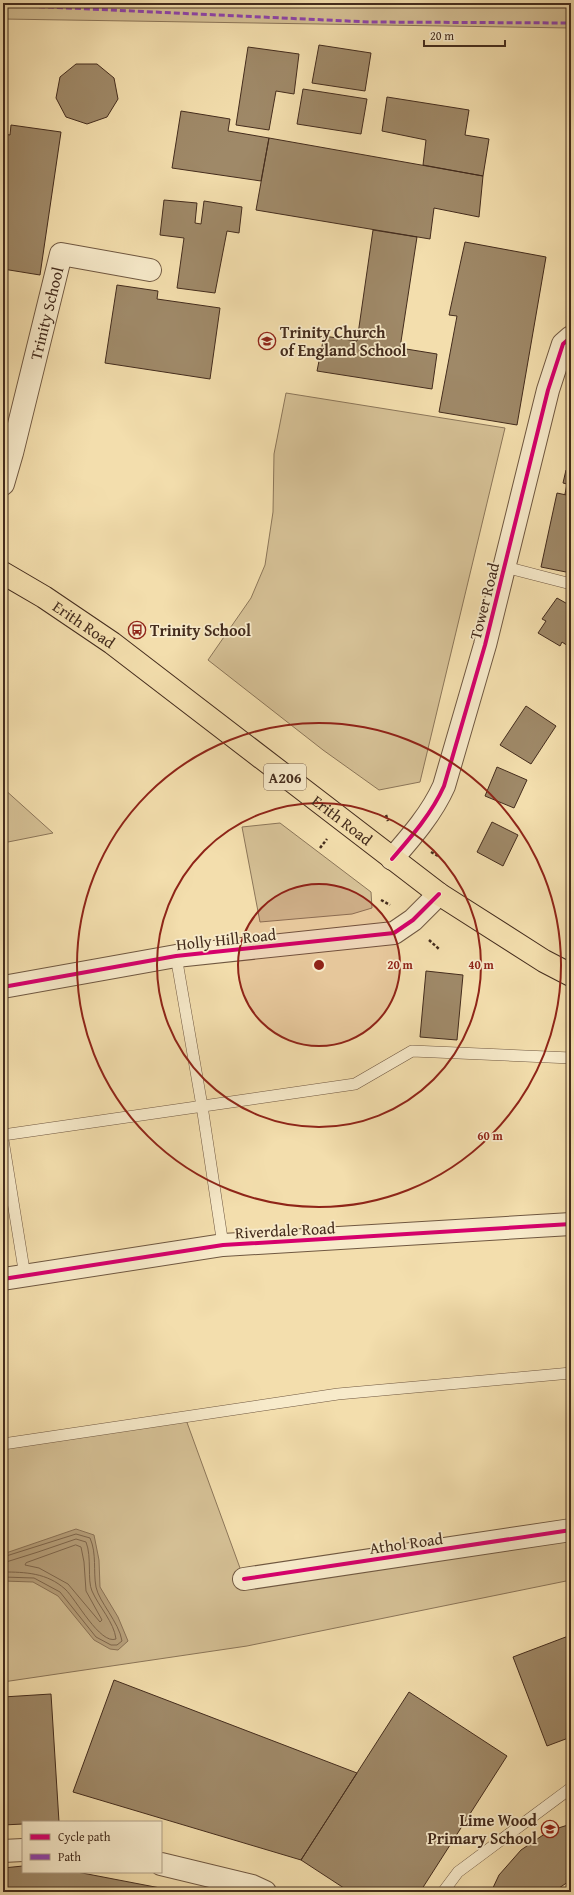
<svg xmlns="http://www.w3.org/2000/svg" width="574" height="1895" font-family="'Gentium Book Plus',serif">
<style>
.green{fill:#d5c095;stroke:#8c7659}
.water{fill:#b8a17c;stroke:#8a7256}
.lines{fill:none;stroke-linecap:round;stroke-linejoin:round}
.shore{stroke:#7e664c;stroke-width:1}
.building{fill:#9f8968;stroke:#442c1d}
.lane-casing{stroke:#705841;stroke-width:12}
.street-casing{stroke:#705841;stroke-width:24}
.primary-casing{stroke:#442c1d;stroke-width:24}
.path{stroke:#442c1d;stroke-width:2.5;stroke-dasharray:3 2;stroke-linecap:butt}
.lane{stroke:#f7eaca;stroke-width:11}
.street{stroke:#f7eaca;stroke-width:22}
.primary{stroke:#f3dead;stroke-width:22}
.quiet{stroke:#8e44ad;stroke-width:3;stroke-dasharray:6 3;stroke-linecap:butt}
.cycleway-casing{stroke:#f7eaca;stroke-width:6}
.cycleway{stroke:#d6006c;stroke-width:4}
.ring{fill:none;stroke:#8f2418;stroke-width:2}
.labels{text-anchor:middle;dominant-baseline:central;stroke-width:3.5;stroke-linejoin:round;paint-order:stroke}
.shield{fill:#f7eaca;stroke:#7a6551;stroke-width:1}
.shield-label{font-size:15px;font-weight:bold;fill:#442c1d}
.street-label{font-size:16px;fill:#442c1d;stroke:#f7eaca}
.poi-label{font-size:16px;font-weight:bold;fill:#442c1d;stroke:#f7eaca;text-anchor:start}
.centre{fill:#8f2418;stroke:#f7eaca;stroke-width:2}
.ring-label{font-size:12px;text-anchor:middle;font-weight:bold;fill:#8f2418;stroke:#f7eaca;stroke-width:3.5;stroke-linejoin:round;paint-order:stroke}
</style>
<rect width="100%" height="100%" fill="#f3dead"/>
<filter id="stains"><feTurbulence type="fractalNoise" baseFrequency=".005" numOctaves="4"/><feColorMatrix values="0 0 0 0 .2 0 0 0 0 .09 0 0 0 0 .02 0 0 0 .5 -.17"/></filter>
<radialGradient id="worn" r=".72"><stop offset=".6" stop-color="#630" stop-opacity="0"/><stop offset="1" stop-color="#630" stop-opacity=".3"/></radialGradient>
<!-- green -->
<path class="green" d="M3,3H571V28L3,19Z
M286,393L505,428L420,782L379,790L323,750L208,660L251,598L265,565L273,512L274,454Z
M3,788L53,833L3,843Z
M280,823L371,892L372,908L352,914L260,922L242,827Z
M185,1417L244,1579L571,1530V1580L247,1646L3,1682V1444Z"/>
<!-- water -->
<path class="water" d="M76,1529L94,1535L99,1560L100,1587L118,1617L128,1641L118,1650L110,1649L94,1640L58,1596L33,1582L3,1581V1554Z"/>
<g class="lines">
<!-- shore -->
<path class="shore" d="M76,1545L81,1547L84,1562L86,1591L102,1620L100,1622L68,1584L39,1568L25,1565L26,1563Z
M3,1557L76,1534L90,1538C97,1554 93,1571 96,1587C99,1602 119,1622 122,1641L117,1645H111L96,1637L60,1592L34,1578L3,1577
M3,1563L38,1552L76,1539L86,1542C92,1557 87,1580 92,1591C99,1607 114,1622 116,1639C100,1645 76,1599 65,1589C47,1573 26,1572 3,1572"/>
</g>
<!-- building -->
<path class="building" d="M319,45L371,53L365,91L312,83Z
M248,47L299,54L294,94L276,91L269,130L236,125Z
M76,64H97L114,78L118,99L107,117L87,124L66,117L56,98L60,77Z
M303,89L367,99L361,134L297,124Z
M387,97L469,110L465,135L489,139L483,176L423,165L426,140L382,131Z
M181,111L230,119L228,131L269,138L261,181L172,168Z
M11,125L61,132L40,275L3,269V134L10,135Z
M269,138L483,176L479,217L434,208L430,239L256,210Z
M164,200L197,203L195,223L201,224L204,201L242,207L239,233L227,231L215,293L177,288L184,238L160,235Z
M373,230L417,237L400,348L437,354L432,389L317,371L324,336L357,341Z
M465,242L546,257L517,425L439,412L457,316L449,315Z
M117,285L158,291L157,299L220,308L210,379L105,363Z
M566,470H571V496L565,494L567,484L563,483Z
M557,493L571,496V573L541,567Z
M557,598L571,606V648L562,642L560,646L538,633L546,621L542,619Z
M526,706L556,726L531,764L500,745Z
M497,767L527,780L514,808L485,796Z
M492,822L518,835L503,866L477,852Z
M426,971L463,975L457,1040L420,1037Z
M571,1635V1737L547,1746L513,1657Z
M114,1680L357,1773L301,1860L73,1792Z
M409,1692L507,1756L420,1892H350L301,1860Z
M51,1694L59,1822H23V1824L3,1825V1697Z
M571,1824V1880L553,1892H491L499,1875L521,1850L549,1831Z
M23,1866V1872H77L181,1892H3V1868Z"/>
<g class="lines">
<defs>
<path id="lane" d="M505,567L571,584
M176,956L202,1106L223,1245
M3,1135L355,1084L412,1051L571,1058
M3,1140L25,1276
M3,1444L338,1394L571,1373
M443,1892L458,1872L571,1788"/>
<g id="street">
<path id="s1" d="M3,484L12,453L61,254L150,270"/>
<path d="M392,859C412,836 432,813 444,786L485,645L548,390L563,344L571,337"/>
<path d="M3,987L176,956L394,933L413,920L439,894"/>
<path d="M3,1279L223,1245L571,1224"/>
<path d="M244,1579L571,1530"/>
<path d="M3,1851L23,1850"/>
<path d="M161,1864L252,1886L265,1892"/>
</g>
<g id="primary">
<path id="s2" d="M3,573L44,597L112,643L439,894L544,961L571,975"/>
</g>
</defs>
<!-- lane casing -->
<use href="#lane" class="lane-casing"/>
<!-- street casing -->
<use href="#street" class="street-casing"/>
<!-- primary casing -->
<use href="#primary" class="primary-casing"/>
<!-- path -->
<path class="path" d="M386,815L388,821
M320,848L327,839
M431,852L438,856
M381,900L390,905
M429,940L439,949"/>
<!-- lane -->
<use href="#lane" class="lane"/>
<!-- street -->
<use href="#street" class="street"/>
<!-- primary -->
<use href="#primary" class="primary"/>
<!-- quiet -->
<path class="quiet" d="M3,5L369,22L571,23"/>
<defs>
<path id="cycleway" d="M392,859C412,836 432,813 444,786L485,645L548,390L563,344L571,337
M3,987L176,956L394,933L413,920L439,894
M3,1279L223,1245L571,1224
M244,1579L571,1530"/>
</defs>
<!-- cycleway casing -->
<use href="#cycleway" class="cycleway-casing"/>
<!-- cycleway -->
<use href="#cycleway" class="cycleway"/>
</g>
<!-- distance rings -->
<circle cx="319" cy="965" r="81" fill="#8f2418" fill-opacity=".12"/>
<g class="ring">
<circle cx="319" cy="965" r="81"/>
<circle cx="319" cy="965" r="162"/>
<circle cx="319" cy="965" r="242"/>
</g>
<!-- icons -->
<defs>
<symbol id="school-ring" viewBox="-11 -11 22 22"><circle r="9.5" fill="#f7eaca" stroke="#8f2418" stroke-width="1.5"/><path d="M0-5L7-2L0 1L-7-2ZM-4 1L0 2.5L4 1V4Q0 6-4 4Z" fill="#8f2418"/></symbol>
<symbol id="bus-ring" viewBox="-11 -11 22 22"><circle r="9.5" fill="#f7eaca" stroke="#8f2418" stroke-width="1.5"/><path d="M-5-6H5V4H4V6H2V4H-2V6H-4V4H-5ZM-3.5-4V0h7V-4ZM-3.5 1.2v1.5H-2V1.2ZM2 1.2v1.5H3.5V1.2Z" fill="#8f2418"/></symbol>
</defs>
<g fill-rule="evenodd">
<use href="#school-ring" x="257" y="331" width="20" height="20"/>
<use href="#bus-ring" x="127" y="620" width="20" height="20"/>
<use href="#school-ring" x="540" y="1819" width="20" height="20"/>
</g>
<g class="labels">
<!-- shield labels -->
<rect class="shield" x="264" y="764" width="42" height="26" rx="3"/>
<g class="shield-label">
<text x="285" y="777">A206</text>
</g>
<!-- street labels -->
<g class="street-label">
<text stroke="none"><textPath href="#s1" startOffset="176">Trinity School</textPath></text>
<text transform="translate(484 601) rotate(-76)">Tower Road</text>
<text stroke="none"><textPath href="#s2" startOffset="96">Erith Road</textPath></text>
<text stroke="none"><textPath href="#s2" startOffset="420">Erith Road</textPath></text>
<text transform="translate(226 939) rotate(-6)">Holly Hill Road</text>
<text transform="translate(285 1230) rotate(-3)">Riverdale Road</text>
<text transform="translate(406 1543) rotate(-8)">Athol Road</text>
</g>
<!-- poi labels -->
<g class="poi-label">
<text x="280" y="332">Trinity Church<tspan x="280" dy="18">of England School</tspan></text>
<text x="150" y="630">Trinity School</text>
<text x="537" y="1820" text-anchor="end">Lime Wood<tspan x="537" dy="18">Primary School</tspan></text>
</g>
</g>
<circle cx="319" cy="965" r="6" class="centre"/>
<g class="ring-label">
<text x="400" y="969">20 m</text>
<text x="481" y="969">40 m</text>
<text x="490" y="1140">60 m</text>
</g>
<!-- margin -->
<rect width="574" height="1895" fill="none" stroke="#f3dead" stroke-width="16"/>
<rect x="4" y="4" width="566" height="1887" fill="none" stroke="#442c1d" stroke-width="2"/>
<rect x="8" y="8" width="558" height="1879" fill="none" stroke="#442c1d"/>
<!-- legend -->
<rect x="22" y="1821" width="140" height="52" fill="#f7eaca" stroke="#af9e85"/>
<rect x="30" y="1834" width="20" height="6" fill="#d6006c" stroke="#af9e85"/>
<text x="58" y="1841" font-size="12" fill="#442c1d">Cycle path</text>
<rect x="30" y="1854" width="20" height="6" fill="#8e44ad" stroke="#af9e85"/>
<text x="58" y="1861" font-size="12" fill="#442c1d">Path</text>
<!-- scale -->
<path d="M424 40v6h81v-6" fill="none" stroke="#442c1d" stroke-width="2"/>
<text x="430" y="40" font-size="12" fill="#442c1d" stroke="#f7eaca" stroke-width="3" paint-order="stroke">20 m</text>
<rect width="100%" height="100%" filter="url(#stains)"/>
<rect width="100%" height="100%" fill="url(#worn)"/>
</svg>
